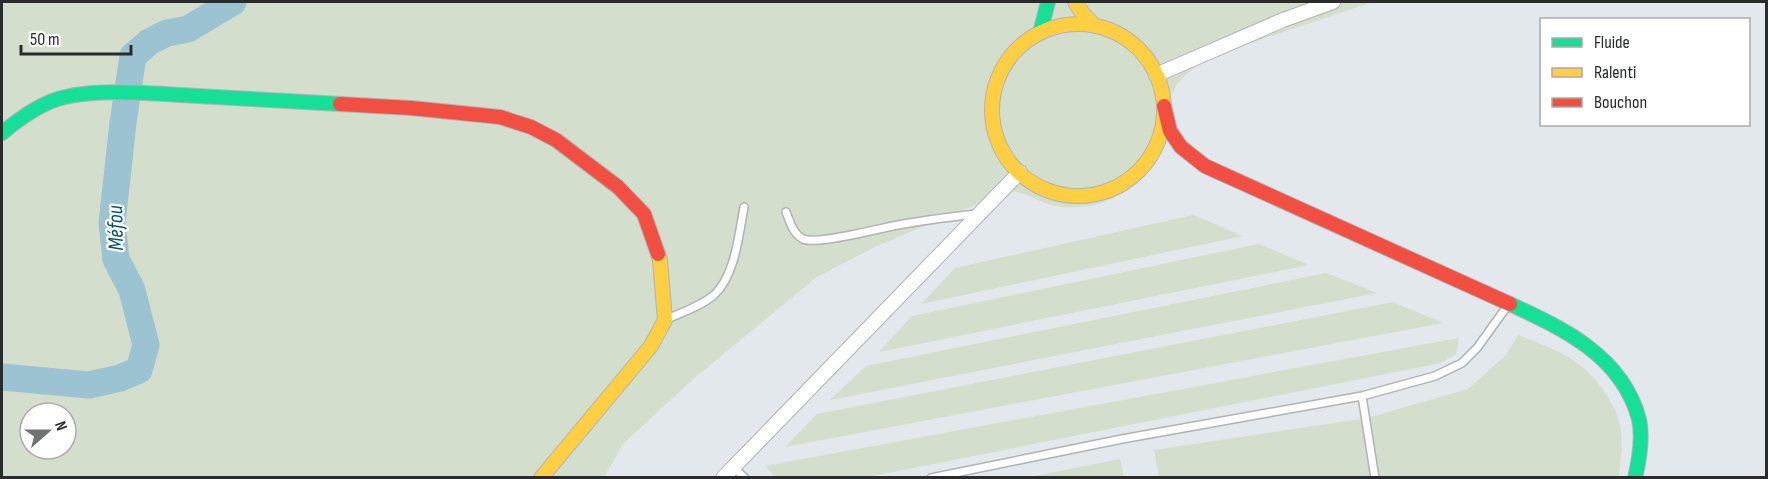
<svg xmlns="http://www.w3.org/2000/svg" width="1768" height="479" font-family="'Sofia Sans Condensed',sans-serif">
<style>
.built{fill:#e3e8ec;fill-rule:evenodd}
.green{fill:#d4decd;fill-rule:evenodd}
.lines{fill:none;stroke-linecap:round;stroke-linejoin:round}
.river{stroke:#9cc3d2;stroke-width:27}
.lane-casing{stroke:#b1b2b3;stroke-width:10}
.street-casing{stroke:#b1b2b3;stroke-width:16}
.fast-casing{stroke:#b1b2b3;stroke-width:16}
.slow-casing{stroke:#b1b2b3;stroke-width:16}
.jam-casing{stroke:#b1b2b3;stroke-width:16}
.lane{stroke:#fdfefe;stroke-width:7}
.street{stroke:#fdfefe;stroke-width:14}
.fast{stroke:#16e098;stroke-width:14}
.slow{stroke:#ffcf43;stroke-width:14}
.jam{stroke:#f24e42;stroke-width:14}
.labels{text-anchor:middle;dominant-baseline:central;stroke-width:4.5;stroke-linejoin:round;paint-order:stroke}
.water-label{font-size:22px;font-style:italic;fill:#06546b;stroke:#fff}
</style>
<rect width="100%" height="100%" fill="#f4f5f6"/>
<!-- built -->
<path class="built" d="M1373,2H1766V477L604,478L623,444L696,377L817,277L877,246L1009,191L1020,192L1032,197L1117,198L1145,174L1168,120L1171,95L1183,77L1199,63L1216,55ZM1542,20H1748V124H1542Z"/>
<!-- green -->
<path class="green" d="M2,2H1373L1216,55C1198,64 1181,75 1172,94C1168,102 1170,112 1168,121C1156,169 1132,202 1080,207C1071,208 1057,207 1048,204C1034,199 1023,192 1009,191L877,246L817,277L696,377L623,444L604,478L2,477ZM30,413H66V449H30Z
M1193,215L1243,236L921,304L955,268Z
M1259,244L1309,265L879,352L912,316Z
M1326,273L1377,293L830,400L866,366Z
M1393,302L1443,323L785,447L817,414Z
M1518,335C1533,341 1550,347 1565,355C1592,370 1616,400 1621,431C1623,446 1620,463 1619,478L1159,477L1154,450L1367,418L1468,389L1506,355Z
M1459,338L1456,354L1441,363L868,477H775L765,466Z
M1120,459L1124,477H1030Z"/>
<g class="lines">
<!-- river -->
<path class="river" d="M2,377L89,385L120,378L139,370L146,345L132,290L116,259L112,223L123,123L133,56L149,42L167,33L188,29L233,2"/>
<defs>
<path id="lane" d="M786,212C790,222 793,234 803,239C818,245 880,228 898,225C924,220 950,217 976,214
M667,319C683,312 701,306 714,295C735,276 739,234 744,207
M1362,396L1375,478
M733,467L745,478
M931,478L1122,439L1362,396L1435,376L1462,363L1477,348L1508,305"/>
<path id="street" d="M1156,75L1283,20L1333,2
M723,478L1020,172"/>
<path id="fast" d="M1040,33L1048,2
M2,133C20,118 42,102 65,97C99,89 145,93 180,95C233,98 287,101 340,104
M1510,304C1564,329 1622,356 1639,419C1643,437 1639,461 1635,478"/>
<path id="slow" d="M1075,2L1083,14L1095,26
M992 110a86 86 0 1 1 172 0a86 86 0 1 1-172 0Z
M541,478L651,346L665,320L660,260L658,254"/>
<path id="jam" d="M340,104L411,108L500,117L531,127L556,140L618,187L644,214L658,254
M1164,106L1170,131L1181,147L1205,166L1510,304"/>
</defs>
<!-- lane casing -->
<use href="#lane" class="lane-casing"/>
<!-- street casing -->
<use href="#street" class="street-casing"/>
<!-- fast casing -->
<use href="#fast" class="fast-casing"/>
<!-- slow casing -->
<use href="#slow" class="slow-casing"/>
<!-- jam casing -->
<use href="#jam" class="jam-casing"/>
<!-- lane -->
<use href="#lane" class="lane"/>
<!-- street -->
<use href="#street" class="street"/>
<!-- fast -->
<use href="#fast" class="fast"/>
<!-- slow -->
<use href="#slow" class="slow"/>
<!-- jam -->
<use href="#jam" class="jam"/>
</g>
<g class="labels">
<!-- water labels -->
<g class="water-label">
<text transform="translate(116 228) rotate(-91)">Méfou</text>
</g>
</g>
<!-- border -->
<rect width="1768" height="479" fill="none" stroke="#2a2b2b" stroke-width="6"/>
<!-- legend -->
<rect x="1540" y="18" width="210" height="108" fill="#ffffff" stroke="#aaaaaa" stroke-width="1.5"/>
<rect x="1552" y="38" width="30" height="9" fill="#16e098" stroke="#aaaaaa" stroke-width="1.5"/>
<text x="1594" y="48" font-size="18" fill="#2a2b2b">Fluide</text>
<rect x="1552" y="68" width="30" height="9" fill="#ffcf43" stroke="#aaaaaa" stroke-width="1.5"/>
<text x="1594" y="78" font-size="18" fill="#2a2b2b">Ralenti</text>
<rect x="1552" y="98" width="30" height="9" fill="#f24e42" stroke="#aaaaaa" stroke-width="1.5"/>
<text x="1594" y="108" font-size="18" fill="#2a2b2b">Bouchon</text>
<!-- north arrow -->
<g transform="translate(48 431) rotate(69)"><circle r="28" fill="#ffffff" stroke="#aaaaaa" stroke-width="1.5"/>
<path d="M0-4.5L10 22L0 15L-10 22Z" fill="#717272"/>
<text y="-9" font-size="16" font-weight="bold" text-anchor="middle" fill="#2a2b2b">N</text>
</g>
<!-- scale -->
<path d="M21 45v9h110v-9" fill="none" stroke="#2a2b2b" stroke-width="3"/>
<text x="30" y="45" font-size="18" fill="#2a2b2b" stroke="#ffffff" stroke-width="4.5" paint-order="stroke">50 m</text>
</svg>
